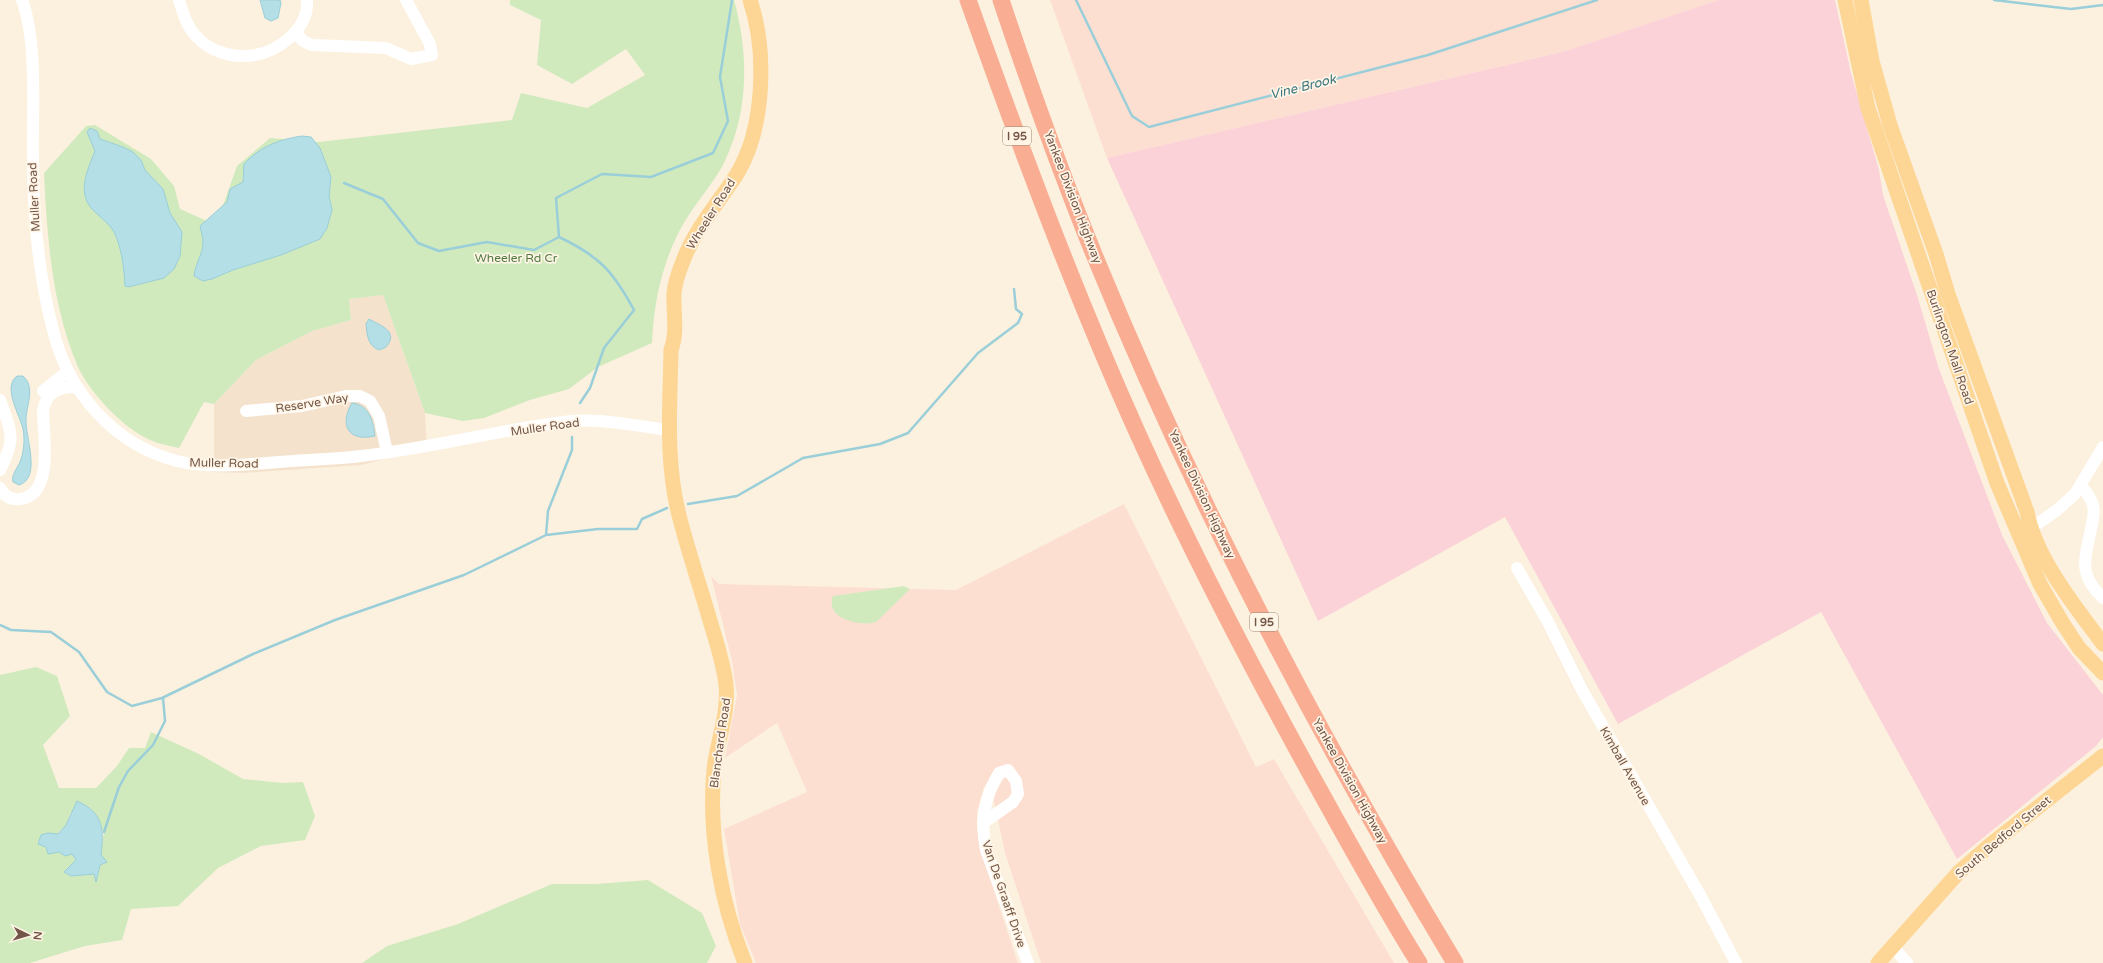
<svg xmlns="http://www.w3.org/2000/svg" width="2103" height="963" font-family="'Varela Round',sans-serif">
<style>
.residential{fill:#f4e2cd}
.commercial{fill:#fddfd2}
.medical{fill:#fbd2d7}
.green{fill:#d0eabe;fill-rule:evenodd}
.water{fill:#b4dfe6;stroke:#9aced8}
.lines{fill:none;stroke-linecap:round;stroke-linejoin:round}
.stream{stroke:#9aced8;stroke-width:2.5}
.minor{stroke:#fff;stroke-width:12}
.major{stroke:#fdd695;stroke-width:15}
.highway{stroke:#f9ae94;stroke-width:17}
.labels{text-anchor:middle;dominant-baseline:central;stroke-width:3.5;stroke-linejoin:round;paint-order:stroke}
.shield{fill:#fff5e6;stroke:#9d8677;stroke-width:1}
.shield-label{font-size:11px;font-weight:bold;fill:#735647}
.street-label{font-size:12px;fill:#735647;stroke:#fff5e6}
.park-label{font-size:12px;fill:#50793f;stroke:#fff5e6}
.water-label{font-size:13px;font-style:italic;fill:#3d7680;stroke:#fff5e6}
</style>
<rect width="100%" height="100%" fill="#fcf1df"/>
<!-- residential -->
<path class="residential" d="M383,295L425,413L427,451L408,453L361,465L243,473L211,472L214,458V404L256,360L312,331L351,320L349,299Z"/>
<!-- commercial -->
<path class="commercial" d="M1050,0H1718L1562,52L1107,158Z
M1124,504L1256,767L1274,759L1394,963H1041L1005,853L993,796L1005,777L1000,766L984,787L977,812V830L983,858L1018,963H756L740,924L724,829L807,792L777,723L725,758L737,695L732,661L711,576L719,584L956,590Z"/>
<!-- medical -->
<path class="medical" d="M1718,0H1835L1851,73L1879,170L1883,195L1917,295L1939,369L2002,535L2047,623L2103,695V737L2096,746L1957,859L1821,612L1618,724L1505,517L1318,621L1107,158L1562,52Z"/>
<!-- green -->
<path class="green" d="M510,0H734C749,54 749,112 724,163C713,184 697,201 685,221C663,258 654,300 652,343L598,367L569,389L530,400L484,418L463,421L425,413L383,295L349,299L351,320L312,331L256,360L214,404L204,402L179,448C170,446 159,444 150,440C123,428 90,393 78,367C52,307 47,237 44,173L86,126L95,125L151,159L174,186L180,209L216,225L237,166L270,138L319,142L512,120L521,93L587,108L645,75L626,49L572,84L537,65L541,20L510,5Z
M904,586L910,589L876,622C861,627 824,619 833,596Z
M36,667L57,676L70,716L43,745L59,788H96L117,766L129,748H145L151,732L199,754L243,779L283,783L303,782L315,816L305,840L261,846L218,868L178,906L131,909L122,940L85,946L30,963H0V675ZM71,812L104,832L96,880L94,874H83L72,854L65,856L60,852L48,854L46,847L48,833L57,834L66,825Z
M648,880L702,913L716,946L707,963H362L387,946L458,924L552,884H596Z"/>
<!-- water -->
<path class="water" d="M260,0H280L281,3L278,18L271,21L265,18Z
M90,128L97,131L100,139L123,147L133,152L141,160L145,170L163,189L170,213L182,232L180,256L174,269L164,278L128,287L125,286C124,268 122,250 115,234C111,225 101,218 94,211C76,194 87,171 95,151L87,132Z
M302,136L311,137L320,148L331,177L329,196L332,210L327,228L320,239L281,255L233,270L212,279L203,281L194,276C195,264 203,254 203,242C203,237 201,231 200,226L227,202L230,189L243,182L244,164C259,147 280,139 302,136Z
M369,319C379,325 400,331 386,347L379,350C368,346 367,335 366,324Z
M17,376H23C36,387 26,406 26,420C25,436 42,478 19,485L13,482C11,475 17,469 20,462C24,452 25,439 23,429C20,415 2,387 17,376Z
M352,403C369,405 373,420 375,436C348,442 339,425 352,403Z
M77,801C104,813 104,830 101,855L107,862L100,865L96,882L94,874L71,876L64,872L76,860L72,854L65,856L59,852L48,854L46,847L38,844L41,835L48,833L58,834L66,825Z"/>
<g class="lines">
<!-- stream -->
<path class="stream" d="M1076,0L1132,116L1149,127L1428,55L1597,0
M1994,0L2071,9L2103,5
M344,183L383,199L418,243L439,251L487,242L534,250L559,237
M559,237L556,198L602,174L651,177L713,153L728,121L720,77L732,0
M559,237C599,256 613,271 634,310L604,348L590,388L580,403
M688,504L737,496L803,458L880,444L908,433L978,353L1018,323L1022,314L1016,309L1014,289
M546,535L548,511L572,450V437
M0,625L11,630L51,632L79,652L107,692L132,706L162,698L253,654L335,620L464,575L546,535L598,529H637L642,519L667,508
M104,832L119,787L128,771L153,745L165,721L163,698"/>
<!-- minor -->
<path class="minor" d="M22,0C38,43 32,111 33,158C33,216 38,273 53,330C68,392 114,445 177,461C215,470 256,463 294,461C316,459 339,459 361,456C429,448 495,431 563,422C599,417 634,426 670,430
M179,0C183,13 187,28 198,38C210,51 230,57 248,56C276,54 309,30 307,0
M295,32L303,41L312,45L386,48L411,59L432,55L430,44L406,0
M43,391L67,372
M0,400C12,433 16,438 0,470
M246,411L302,406L346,396H360L370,401L379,416L387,452
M2080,485C2085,491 2092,498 2093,506C2095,512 2093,518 2092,524C2086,556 2076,573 2103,598
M0,488C4,496 11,500 20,499C55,495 43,433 43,411C46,392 58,387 76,387
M2030,529L2057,510L2075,494L2103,447
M1517,568L1548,622L1582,690L1700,895L1736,963
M983,823L1013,802L1018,794L1016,781L1008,770L999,773C984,798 980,821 986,850L1028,963
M1893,947L1907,963"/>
<!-- major -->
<path class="major" d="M1845,0L1868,108L1997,483L2040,584L2062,622L2079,648L2103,673
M1861,0L1872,61L1890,125L1936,254L1948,294L2027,512C2036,559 2075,606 2103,644
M745,963C721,903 708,834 714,769C717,741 729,714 726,685C724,665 717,644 711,624C701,589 689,554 680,519C665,464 670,406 671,350C678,332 673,312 674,293C675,282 679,271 683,261C695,229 719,202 737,174C765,128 767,50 750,0
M1878,963L1959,872L1990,845L2103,756"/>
<!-- highway -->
<path class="highway" d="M968,0C1020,146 1074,292 1138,434C1193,556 1255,674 1320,791C1352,849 1384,907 1419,963
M1001,0C1028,81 1057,162 1089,242C1190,492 1316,732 1455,963"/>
</g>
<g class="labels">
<!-- shield labels -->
<g class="shield">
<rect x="1003" y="127" width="28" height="18" rx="3"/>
<rect x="1250" y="613" width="28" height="18" rx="3"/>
</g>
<g class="shield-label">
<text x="1017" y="136">I 95</text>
<text x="1264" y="622">I 95</text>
</g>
<!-- street labels -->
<g class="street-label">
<text transform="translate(34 197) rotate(-93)">Muller Road</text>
<text transform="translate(1073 197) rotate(69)">Yankee Division Highway</text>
<text transform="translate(711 214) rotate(-58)">Wheeler Road</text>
<text transform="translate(1950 347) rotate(71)">Burlington Mall Road</text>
<text transform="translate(312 403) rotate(-9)">Reserve Way</text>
<text transform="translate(545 427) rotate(-8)">Muller Road</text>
<text transform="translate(224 463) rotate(1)">Muller Road</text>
<text transform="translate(1202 494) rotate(65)">Yankee Division Highway</text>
<text transform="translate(720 743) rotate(-82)">Blanchard Road</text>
<text transform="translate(1625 766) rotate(60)">Kimball Avenue</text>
<text transform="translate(1350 781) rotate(61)">Yankee Division Highway</text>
<text transform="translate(2003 837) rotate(-40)">South Bedford Street</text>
<text transform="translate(1004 894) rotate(71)">Van De Graaff Drive</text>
</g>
<!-- park labels -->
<g class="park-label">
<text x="516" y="258">Wheeler Rd Cr</text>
</g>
<!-- water labels -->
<g class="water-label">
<text transform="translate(1303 87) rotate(-14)">Vine Brook</text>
</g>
</g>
<!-- north arrow -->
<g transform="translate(28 935) rotate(95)" stroke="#fff5e6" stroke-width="3" paint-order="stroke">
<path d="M0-3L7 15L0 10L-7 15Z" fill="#735647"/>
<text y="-6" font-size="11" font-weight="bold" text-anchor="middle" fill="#735647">N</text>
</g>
</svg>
